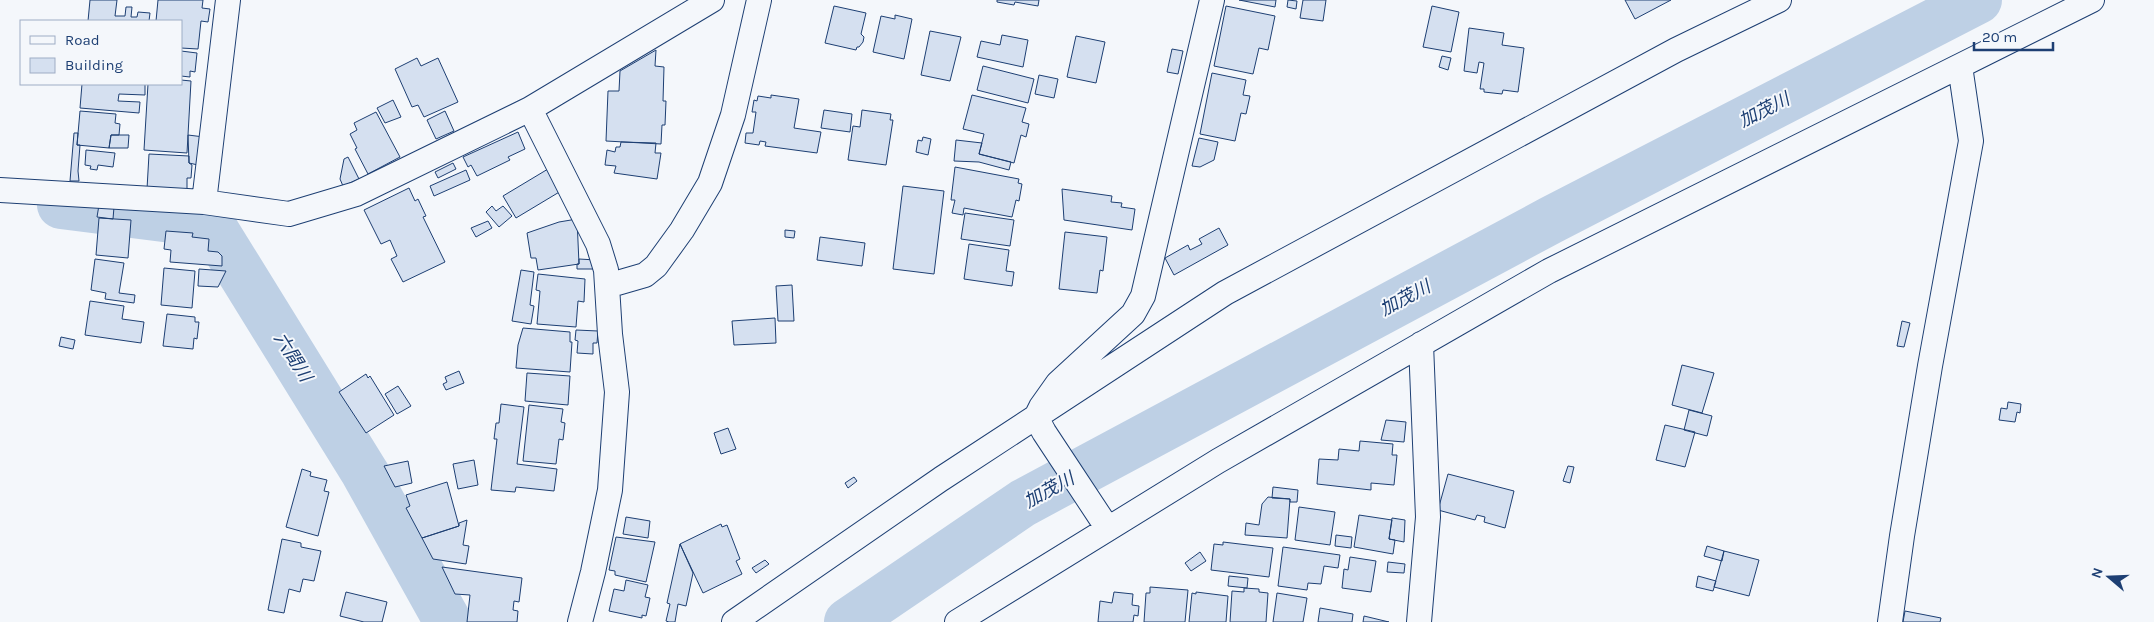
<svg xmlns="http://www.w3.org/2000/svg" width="2154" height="622" font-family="Karla,'Noto Sans JP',sans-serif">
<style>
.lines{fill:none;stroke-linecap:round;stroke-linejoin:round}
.river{stroke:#bed0e5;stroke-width:48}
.building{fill:#d5e0f0;stroke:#1d3f73}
.minor-casing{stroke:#1d3f73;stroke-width:26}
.minor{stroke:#f4f7fb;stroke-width:24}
.labels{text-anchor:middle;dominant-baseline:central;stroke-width:4;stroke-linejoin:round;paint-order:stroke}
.water-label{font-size:18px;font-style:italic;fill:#1d3f73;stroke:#f4f7fb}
</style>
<rect width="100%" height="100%" fill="#f4f7fb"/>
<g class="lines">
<!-- river -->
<path class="river" d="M61,205L211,224L365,473L448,622
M848,622L1023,503L1551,220L1978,0"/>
</g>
<!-- building -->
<path class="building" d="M90,0H117L115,16H125L126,7H132L131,17H137L138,12L150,13L149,21H88Z
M158,0H203L202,8L210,9L208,22L201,21L198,49L181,48V21H156Z
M997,0H1039L1038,6L1015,2L1014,5L997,2Z
M1239,0H1276L1275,7Z
M1288,0L1297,1L1296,9L1287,7Z
M1303,0H1326L1323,21L1300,18Z
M1625,0H1671L1635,19Z
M834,6L866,13L861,34L864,37L863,42L859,47H857L856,50L825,43Z
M1226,6L1275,16L1268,50L1259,48L1253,74L1214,66Z
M1432,6L1459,12L1451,52L1423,47Z
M895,15L912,19L904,59L873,52L881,16L895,19Z
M1469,28L1504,33L1502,45L1524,48L1518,92L1503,90L1502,94L1484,92V89H1480L1484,63L1479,62L1477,73L1464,71Z
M930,31L961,37L950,81L921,75Z
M1002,35L1028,40L1023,67L977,57L981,41L1000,45Z
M1076,36L1105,42L1096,83L1067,77Z
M1172,49L1183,51L1178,74L1167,72Z
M656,50L655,66L664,67L663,101H666L665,125H662L661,144L606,141L608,91H619L620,71Z
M181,51L197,53L195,72L190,71V77L181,76Z
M1442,56L1451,58L1448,70L1439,67Z
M417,58L421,66L438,58L458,102L424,117L418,105L412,107L395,69Z
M983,66L1034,79L1028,103L977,90Z
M1212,73L1246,80L1243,95L1250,96L1246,114L1241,113L1235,141L1200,134Z
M1039,75L1058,79L1054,98L1035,94Z
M181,80L191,81L187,153L144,150L148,84H181Z
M82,84H145V95L119,94L118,101L140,102L139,113L80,108Z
M771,95L799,99L794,128L821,132L817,153L765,146L766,142L760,141L759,145L745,143L746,133H753L756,112H752L754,100L757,101L758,96L771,98Z
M972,95L1026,108L1022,122L1029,124L1026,137L1021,135L1014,163L979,154L984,134L963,129Z
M393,100L401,117L385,123L377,108Z
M824,110L852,114L850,132L821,128Z
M862,110L891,114L890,120H893L886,165L848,160L853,126L860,127Z
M80,111L116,114L115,123L120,124L119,135H111L109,148L77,145Z
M445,111L454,131L436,139L427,120Z
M376,112L400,157L368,174L355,149L357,148L350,134L357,130L354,123Z
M518,132L525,149L508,157L510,160L477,176L471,165L468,167L463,157Z
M74,133H78L77,145H80L78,171L79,181H70Z
M111,135H129L128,148H109Z
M188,135L204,137L198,165L189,163Z
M923,137L931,139L928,155L916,152L918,140L922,141Z
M1199,138L1218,142L1214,160L1200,167L1192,166Z
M956,140L982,143L979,154L1011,162L1009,170L979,162L954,161Z
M621,142L656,143L655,153H661L657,179L614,173L616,166L605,165L607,150L615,152L616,147H620Z
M86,150L115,153L113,167L98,165L97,170L90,169L91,166L85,165Z
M149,154L189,156V163L192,165L191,178H187V193L147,189Z
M348,157L359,179L343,186L340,179L344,159Z
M453,163L456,169L438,178L435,172Z
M955,167L1019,179L1018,183L1022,184L1019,201L1016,200L1012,217L964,208L963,215L952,213L955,200H951Z
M548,169L561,191L516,218L503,196Z
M466,170L470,180L434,196L430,186Z
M903,186L944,191L934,274L893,269Z
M409,188L415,201L418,199L426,216L423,217L445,262L403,282L391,259L397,256L390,240L381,244L364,210Z
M1062,189L1112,196L1111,202L1122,203L1121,207L1135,209L1132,230L1064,220Z
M99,205L114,207L113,219L97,217Z
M492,206L496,211L503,206L512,216L499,227L486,212Z
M965,213L1014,220L1010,246L961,239Z
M99,218L131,220L128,258L96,255Z
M577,219L579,264L538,270L536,258H531L527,233L559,222Z
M488,221L492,228L476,237L471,228Z
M1219,228L1228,245L1174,275L1165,258L1188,245L1190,250L1202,244L1199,239Z
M785,230L795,231L794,238L785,237Z
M166,231L193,233L192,237L209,239L208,251L218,252L222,256V266L170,262L171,250L164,249Z
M1065,232L1107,237L1103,271L1100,270L1097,293L1059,289Z
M820,237L865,243L862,266L817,260Z
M969,244L1009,250L1006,271L1014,272L1012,286L964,279Z
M95,259L124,263L119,293L135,295L134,303L105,299L106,293L91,290Z
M579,259L596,260V269H577V264H579Z
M164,268L195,271L192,308L161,305Z
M199,269L226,271L218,287L198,286Z
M521,270L534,272L530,305L534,306L531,324L512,321Z
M538,274L585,279L584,302L578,301L576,327L537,324L540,291L536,290Z
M792,285L794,321H778L776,286Z
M90,301L124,306L122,319L144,322L141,343L85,335Z
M167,314L195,317V322H199L197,339L194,338L193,349L163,346Z
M775,318L776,343L734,345L732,321Z
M1902,321L1910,323L1904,347L1897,346Z
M523,328L570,332V342H572L570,372L516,368L518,345Z
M576,330L598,331L597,343H593V354L577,353L578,341L575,340Z
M61,337L75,340L73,349L59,346Z
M1682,365L1714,373L1702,413L1672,405Z
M459,371L464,383L446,390L443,384L447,382L445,377Z
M527,373L570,376L568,405L525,401Z
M366,374L368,378L370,376L394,415L366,433L339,392Z
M398,386L411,406L397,414L385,394Z
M2008,402L2021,404L2020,413L2017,412L2015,422L1999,420L2001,408L2007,409Z
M501,404L524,407L517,464L557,469L554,491L516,487L515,492L491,490L497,439H494L496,423H499Z
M529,405L563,409L561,422L565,423L563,440L559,439L556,464L523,461Z
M1689,410L1712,416L1707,436L1684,430Z
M1386,420L1406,422L1404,442L1381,440Z
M1665,425L1695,432L1685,467L1656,460Z
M728,428L736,449L721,454L714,433Z
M1360,441L1393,444L1392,455H1397L1394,485L1371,483V490L1317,484L1319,459L1338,460L1339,449L1359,451Z
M474,460L478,485L458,489L453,464Z
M408,461L412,483L395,487L384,466Z
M1568,466L1574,467L1570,483L1563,481Z
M302,469L311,472L310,476L327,480L324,491L329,492L318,536L286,527Z
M1448,474L1514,491L1505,528L1484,522L1485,517L1477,515L1475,520L1438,510Z
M854,477L857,481L848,488L845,483Z
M447,482L459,526L422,538L406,508L410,506L406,495Z
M1273,487L1298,490L1297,502H1290V499L1272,498Z
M1268,497L1290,499L1287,538L1245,535L1246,523L1259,525L1262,504Z
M1299,507L1335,512L1330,545L1295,540Z
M1359,515L1392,520L1389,539L1395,540L1393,554L1354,547Z
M626,517L650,521L648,538L623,534Z
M1392,518L1405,520L1404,542L1389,539Z
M467,520L463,545L469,546L466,564L433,559L422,538L459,526V523Z
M721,524L722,527L727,525L740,559L736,561L742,574L703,593L680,544Z
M1336,535L1352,537L1351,548L1335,546Z
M616,537L655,542L646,582L615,575V571L609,570Z
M282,539L301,543V547L321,551L314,581L303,579L300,592L289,589L284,613L268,610Z
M1223,542L1273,548L1269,577L1211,570L1214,544L1223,545Z
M680,544L693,573L686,606L678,604L675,622H669L666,621L670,604L667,603Z
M1707,546L1724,551L1722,561L1704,556Z
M1283,547L1340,555L1338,568L1324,566L1321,584L1308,583L1307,590L1278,586Z
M1724,551L1759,560L1749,596L1714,587Z
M1200,552L1206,561L1191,571L1185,563Z
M1350,557L1376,561L1371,592L1342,588L1344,569L1348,570Z
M765,560L769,564L756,573L752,568Z
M1388,562L1405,564L1404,573L1387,572Z
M442,567L522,578L519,602L514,601L513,610L518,611L517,622H467L470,595L455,594Z
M1229,576L1248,578L1247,588L1228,586Z
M1698,576L1716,581L1713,591L1696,587Z
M626,580L648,585L645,597L650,598L646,616L642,615V618L609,611L614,589L624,591Z
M1150,587L1188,590L1185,622H1144L1146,593H1150Z
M1244,588L1259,589V592L1268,593L1266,622H1230L1232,591L1244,592Z
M346,592L387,602L382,622H364L340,616Z
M1114,592L1133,594L1132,605L1139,606L1138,616L1134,615L1133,622H1098L1100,601L1112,603Z
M1196,592L1228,596L1226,622H1189L1192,593L1196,594Z
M1277,593L1307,598L1303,622H1273Z
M1320,608L1353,614L1352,622H1318Z
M1905,611L1941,618L1940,622H1903Z
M1364,616L1389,622H1363Z"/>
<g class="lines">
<defs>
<path id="minor" d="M530,109L598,244L606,270L610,334L617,392L610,490L593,572L580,622
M0,190L204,202L289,214L356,194L530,109L712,0
M204,202L228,0
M607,286L645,275L656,266L682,230L710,183L733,115L759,0
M1108,529L1044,432L1036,417L1041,407L1058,383L1133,314L1143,296L1212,0
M734,622L941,479L1225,293L1676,50L1779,0
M957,622L1218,461L1549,271L2092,0
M1419,622L1428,517L1421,344
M1890,622L1902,536L1930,366L1971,141L1960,66"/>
</defs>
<!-- minor casing -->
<use href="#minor" class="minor-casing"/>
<!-- minor -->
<use href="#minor" class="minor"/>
</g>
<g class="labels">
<!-- water labels -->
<g class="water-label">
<text transform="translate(1764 110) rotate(-27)">加茂川</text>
<text transform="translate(1405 298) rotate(-28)">加茂川</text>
<text transform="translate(293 357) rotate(58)">六間川</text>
<text transform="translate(1049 490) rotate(-29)">加茂川</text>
</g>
</g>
<!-- legend -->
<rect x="20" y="20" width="162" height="65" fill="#f4f7fb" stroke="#9eadc5"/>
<rect x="30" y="36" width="25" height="8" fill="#f4f7fb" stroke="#9eadc5"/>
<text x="65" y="45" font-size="15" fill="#1d3f73">Road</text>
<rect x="30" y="58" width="25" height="15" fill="#d5e0f0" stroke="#9eadc5"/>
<text x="65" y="70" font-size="15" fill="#1d3f73">Building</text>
<!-- north arrow -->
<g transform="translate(2109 577) rotate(289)" stroke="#f4f7fb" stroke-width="4" paint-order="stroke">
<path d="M0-4L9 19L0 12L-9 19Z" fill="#1d3f73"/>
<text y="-8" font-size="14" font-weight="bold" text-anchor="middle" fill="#1d3f73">N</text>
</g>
<!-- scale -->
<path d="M1974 42v8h79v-8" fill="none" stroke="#1d3f73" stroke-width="2.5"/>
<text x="1982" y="42" font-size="15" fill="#1d3f73" stroke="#f4f7fb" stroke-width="4" paint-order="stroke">20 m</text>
</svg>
